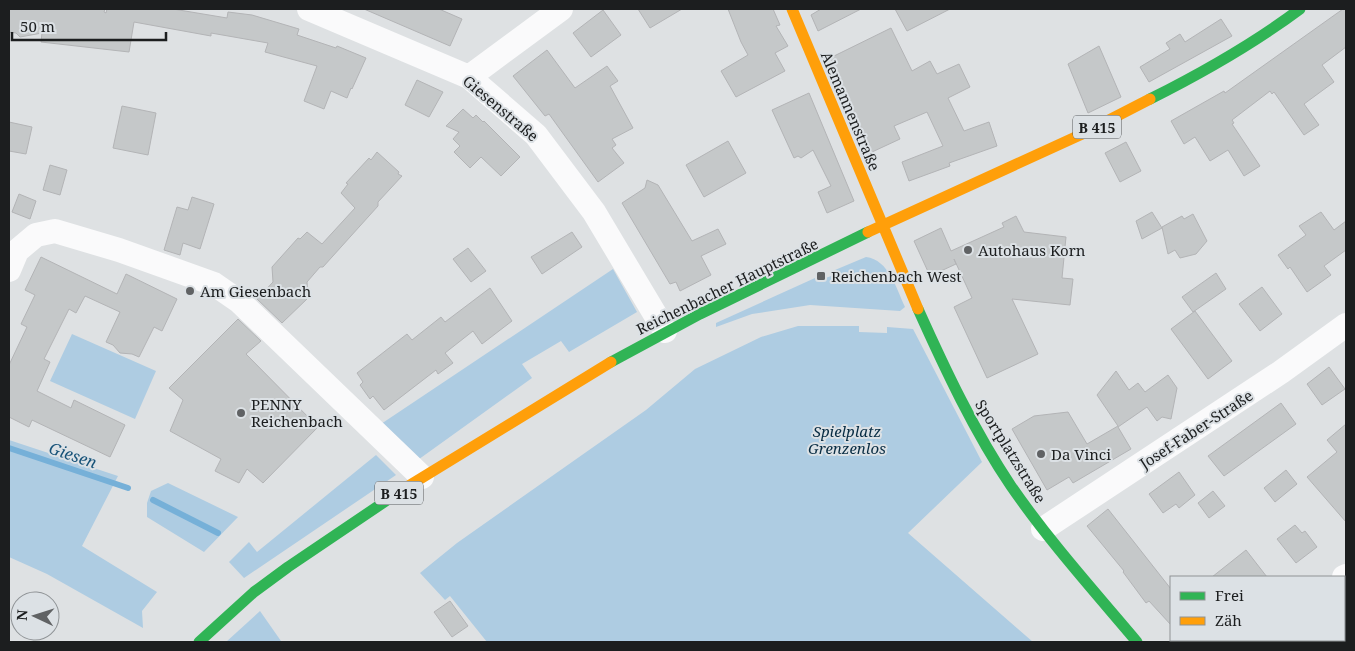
<svg xmlns="http://www.w3.org/2000/svg" width="1355" height="651" font-family="'Noto Serif',serif">
<style>
.green{fill:#aecce2}
.lines{fill:none;stroke-linecap:round;stroke-linejoin:round}
.stream{stroke:#76b0d8;stroke-width:6}
.building{fill:#c5c8c9;stroke:#b3b4b6}
.street{stroke:#fafafb;stroke-width:24}
.fast{stroke:#30b455;stroke-width:11}
.slow{stroke:#ff9f0a;stroke-width:11}
.poi-dot{fill:#606264;stroke:#dce1e5;stroke-width:2}
.labels{text-anchor:middle;dominant-baseline:central;stroke-width:4;stroke-linejoin:round;paint-order:stroke}
.shield{fill:#dce1e5;stroke:#56585a;stroke-width:1}
.shield-label{font-size:14px;font-weight:bold;fill:#1c1e1f}
.street-label{font-size:15px;fill:#1c1e1f;stroke:#dce1e5}
.poi-label{font-size:15px;fill:#1c1e1f;stroke:#dce1e5;text-anchor:start}
.park-label{font-size:15px;font-style:italic;fill:#082c43;stroke:#dce1e5}
.water-label{font-size:16px;font-style:italic;fill:#165278;stroke:#dce1e5}
</style>
<rect width="100%" height="100%" fill="#dee1e3"/>
<!-- green -->
<path class="green" d="M866,257C889,260 896,288 905,307L900,311L810,305L752,314L716,327V323L815,278L817,281L837,274L835,270Z
M613,269L637,312L569,352L561,341L522,364L532,378L415,462L381,424Z
M798,326H859V332L887,333V327L913,329L982,462L908,533L1033,642H487L450,596L445,600L420,573L457,543L646,410L695,369L761,337Z
M72,334L156,371L135,419L50,381Z
M9,440L118,476L82,546L157,592L142,611L143,628L47,574L9,557Z
M376,455L396,475L244,578L229,562L249,542L257,552Z
M168,483L238,517L204,552L147,517V503L151,491Z
M260,611L281,641L280,642H226Z"/>
<g class="lines">
<!-- stream -->
<path class="stream" d="M9,448L128,488
M153,500L218,533"/>
</g>
<!-- building -->
<path class="building" d="M9,9H105L104,12L106,13L107,9H173L227,18L228,12L252,15L299,29L297,35L336,48L337,46L366,58L352,89L351,88L347,98L331,91L324,109L304,101L317,66L265,52L268,43L211,33V36L134,22L129,52L41,42L42,33L20,37L16,33L9,32Z
M364,9H439L462,19L450,46Z
M638,9H682L650,28Z
M728,9H773L780,25L776,26L788,46L775,53L785,71L736,97L721,71L748,55L741,42Z
M821,9H861L818,31L811,15Z
M895,9H950L907,31Z
M1343,9H1346V47L1322,65L1334,82L1304,104L1319,125L1304,135L1274,92L1272,94L1270,91L1232,120L1234,123L1232,124L1260,166L1244,176L1228,150L1210,161L1195,137L1184,144L1171,121L1224,91L1225,93Z
M603,10L621,35L591,57L573,33Z
M1221,19L1232,36L1149,82L1140,67L1170,49L1166,43L1180,34L1185,42Z
M891,28L912,71L930,61L937,74L959,64L970,87L948,98L964,131L989,122L997,146L949,163L950,166L909,181L902,162L943,146L927,112L894,126L900,139L872,152L830,58Z
M1099,46L1121,97L1088,113L1068,64Z
M547,50L575,88L607,66L618,81L610,86L633,128L612,139L616,145L612,148L624,163L598,182L549,114L545,116L513,76Z
M417,80L443,92L429,117L405,105Z
M809,93L854,201L827,213L818,192L831,186L813,150L801,158L798,156L794,158L772,110Z
M122,106L156,113L148,155L113,148Z
M463,109L473,118L476,115L483,122L484,121L520,157L501,176L481,157L470,168L454,152L460,146L453,139L459,132L446,126Z
M9,122L32,127L26,154L9,151Z
M728,141L746,173L704,197L686,165Z
M1126,142L1141,171L1120,182L1105,153Z
M377,152L399,172L398,174L402,176L378,202V206L323,267H320L307,282L308,298L282,323L257,299L273,282L272,267L298,238L300,239L307,232L322,244L355,208L341,193L348,184L346,183L369,158L371,160Z
M50,165L67,170L60,195L43,190Z
M647,180L658,185L692,241L718,229L726,244L701,256L711,275L680,291L676,282L670,284L622,203L645,188Z
M19,194L36,201L30,219L12,212Z
M192,197L214,204L200,249L183,243L180,255L164,250L177,207L188,210Z
M1152,212L1162,228L1142,239L1136,221Z
M1321,212L1334,230L1346,221V250L1324,266L1331,275L1307,292L1290,267L1288,269L1278,255L1306,235L1299,226Z
M1193,214L1207,241L1196,254L1180,258L1175,250L1168,254L1162,227L1182,216L1184,219Z
M1016,216L1024,232L1066,237L1062,278L1073,279L1070,305L1012,299L1038,354L987,378L954,307L972,298L954,259L956,264L930,276L914,241L941,228L951,251L1004,227L1002,223Z
M572,232L582,247L542,274L531,257Z
M468,248L486,271L471,282L453,259Z
M41,257L117,294L126,274L177,299L162,331L154,327L139,357L132,354L120,353L113,345L106,342L120,312L85,296L76,313L69,309L44,359L50,362L37,391L71,408L74,400L125,425L110,457L32,420L29,427L9,417V365L27,327L21,324L35,295L25,290Z
M1216,273L1226,289L1193,312L1182,297Z
M1262,287L1282,314L1260,331L1239,304Z
M490,288L512,321L482,344L473,331L445,353L453,363L438,374L436,370L384,410L373,396L370,399L360,385L363,382L357,373L407,334L412,340L441,317L445,322Z
M1195,311L1232,361L1208,379L1171,329Z
M238,319L261,341L246,354L318,427L263,483L247,469L239,483L215,471L221,459L170,431L183,400L169,388Z
M1329,367L1345,389L1322,405L1307,384Z
M1116,371L1129,390L1138,383L1145,392L1168,375L1177,388L1171,419L1162,417L1157,421L1147,407L1118,427L1131,449L1073,483L1069,477L1047,490L1012,429L1034,416L1068,412L1087,444L1118,426L1097,395Z
M1281,403L1296,424L1224,476L1208,456Z
M1346,424V522L1307,477L1337,452L1327,440Z
M1286,470L1297,484L1275,502L1264,488Z
M1179,472L1195,495L1179,508L1176,504L1163,513L1149,494Z
M1213,491L1225,506L1209,518L1198,503Z
M1108,509L1171,589V625L1149,601L1146,603L1123,572L1124,571L1087,526Z
M1295,525L1302,533L1305,531L1317,547L1296,563L1277,539Z
M1246,550L1267,577H1212Z
M450,601L468,626L452,637L434,612Z"/>
<g class="lines">
<!-- street -->
<path class="street" d="M309,9L469,77L536,135L594,212L665,331
M469,77L561,9
M9,270L17,251L36,235L55,231L119,250L214,284L240,302L422,477
M1043,529L1281,372L1346,325
M1344,577L1346,576
M1256,642L1259,640"/>
<!-- fast -->
<path class="fast" d="M1150,99C1202,73 1253,44 1300,9
M918,309C945,369 974,431 1011,486C1049,541 1094,591 1137,642
M611,362L700,314L868,232
M199,642L254,592L288,567L402,490"/>
<!-- slow -->
<path class="slow" d="M792,9L918,309
M868,232L1080,135L1150,99
M402,490L611,362"/>
</g>
<!-- markers -->
<g class="poi-dot">
<circle cx="968" cy="250" r="5"/>
<rect x="816" y="271" width="10" height="10" rx="2.5"/>
<circle cx="190" cy="291" r="5"/>
<circle cx="241" cy="413" r="5"/>
<circle cx="1041" cy="454" r="5"/>
</g>
<g class="labels">
<!-- shield labels -->
<g class="shield">
<rect x="1073" y="115.5" width="48" height="23" rx="4"/>
<rect x="375" y="481.5" width="48" height="23" rx="4"/>
</g>
<g class="shield-label">
<text x="1097" y="127">B 415</text>
<text x="399" y="493">B 415</text>
</g>
<!-- street labels -->
<g class="street-label">
<text transform="translate(501 108) rotate(40)">Giesenstraße</text>
<text transform="translate(851 111) rotate(67)">Alemannenstraße</text>
<text transform="translate(727 286) rotate(-26)">Reichenbacher Hauptstraße</text>
<text transform="translate(1196 429) rotate(-33)">Josef-Faber-Straße</text>
<text transform="translate(1011 451) rotate(58)">Sportplatzstraße</text>
</g>
<!-- poi labels -->
<g class="poi-label">
<text x="978" y="250">Autohaus Korn</text>
<text x="831" y="276">Reichenbach West</text>
<text x="200" y="291">Am Giesenbach</text>
<text x="251" y="404">PENNY<tspan x="251" dy="17">Reichenbach</tspan></text>
<text x="1051" y="454">Da Vinci</text>
</g>
<!-- park labels -->
<g class="park-label">
<text x="847" y="431">Spielplatz<tspan x="847" dy="17">Grenzenlos</tspan></text>
</g>
<!-- water labels -->
<g class="water-label">
<text transform="translate(73 455) rotate(19)">Giesen</text>
</g>
</g>
<!-- border -->
<rect width="1355" height="651" fill="none" stroke="#1c1e1f" stroke-width="20"/>
<!-- legend -->
<rect x="1170" y="576" width="175" height="65" fill="#dce1e5" stroke="#8f9396"/>
<rect x="1180" y="592" width="25" height="8" fill="#30b455" stroke="#8f9396"/>
<text x="1215" y="601" font-size="15" fill="#1c1e1f">Frei</text>
<rect x="1180" y="617" width="25" height="8" fill="#ff9f0a" stroke="#8f9396"/>
<text x="1215" y="626" font-size="15" fill="#1c1e1f">Zäh</text>
<!-- north arrow -->
<g transform="translate(35 616) rotate(274)"><circle r="24" fill="#dce1e5" stroke="#8f9396"/>
<path d="M0-4L9 19L0 12L-9 19Z" fill="#606264"/>
<text y="-8" font-size="14" font-weight="bold" text-anchor="middle" fill="#1c1e1f">N</text>
</g>
<!-- scale -->
<path d="M12 32v8h154v-8" fill="none" stroke="#1c1e1f" stroke-width="2.5"/>
<text x="20" y="32" font-size="15" fill="#1c1e1f" stroke="#dce1e5" stroke-width="4" paint-order="stroke">50 m</text>
</svg>
